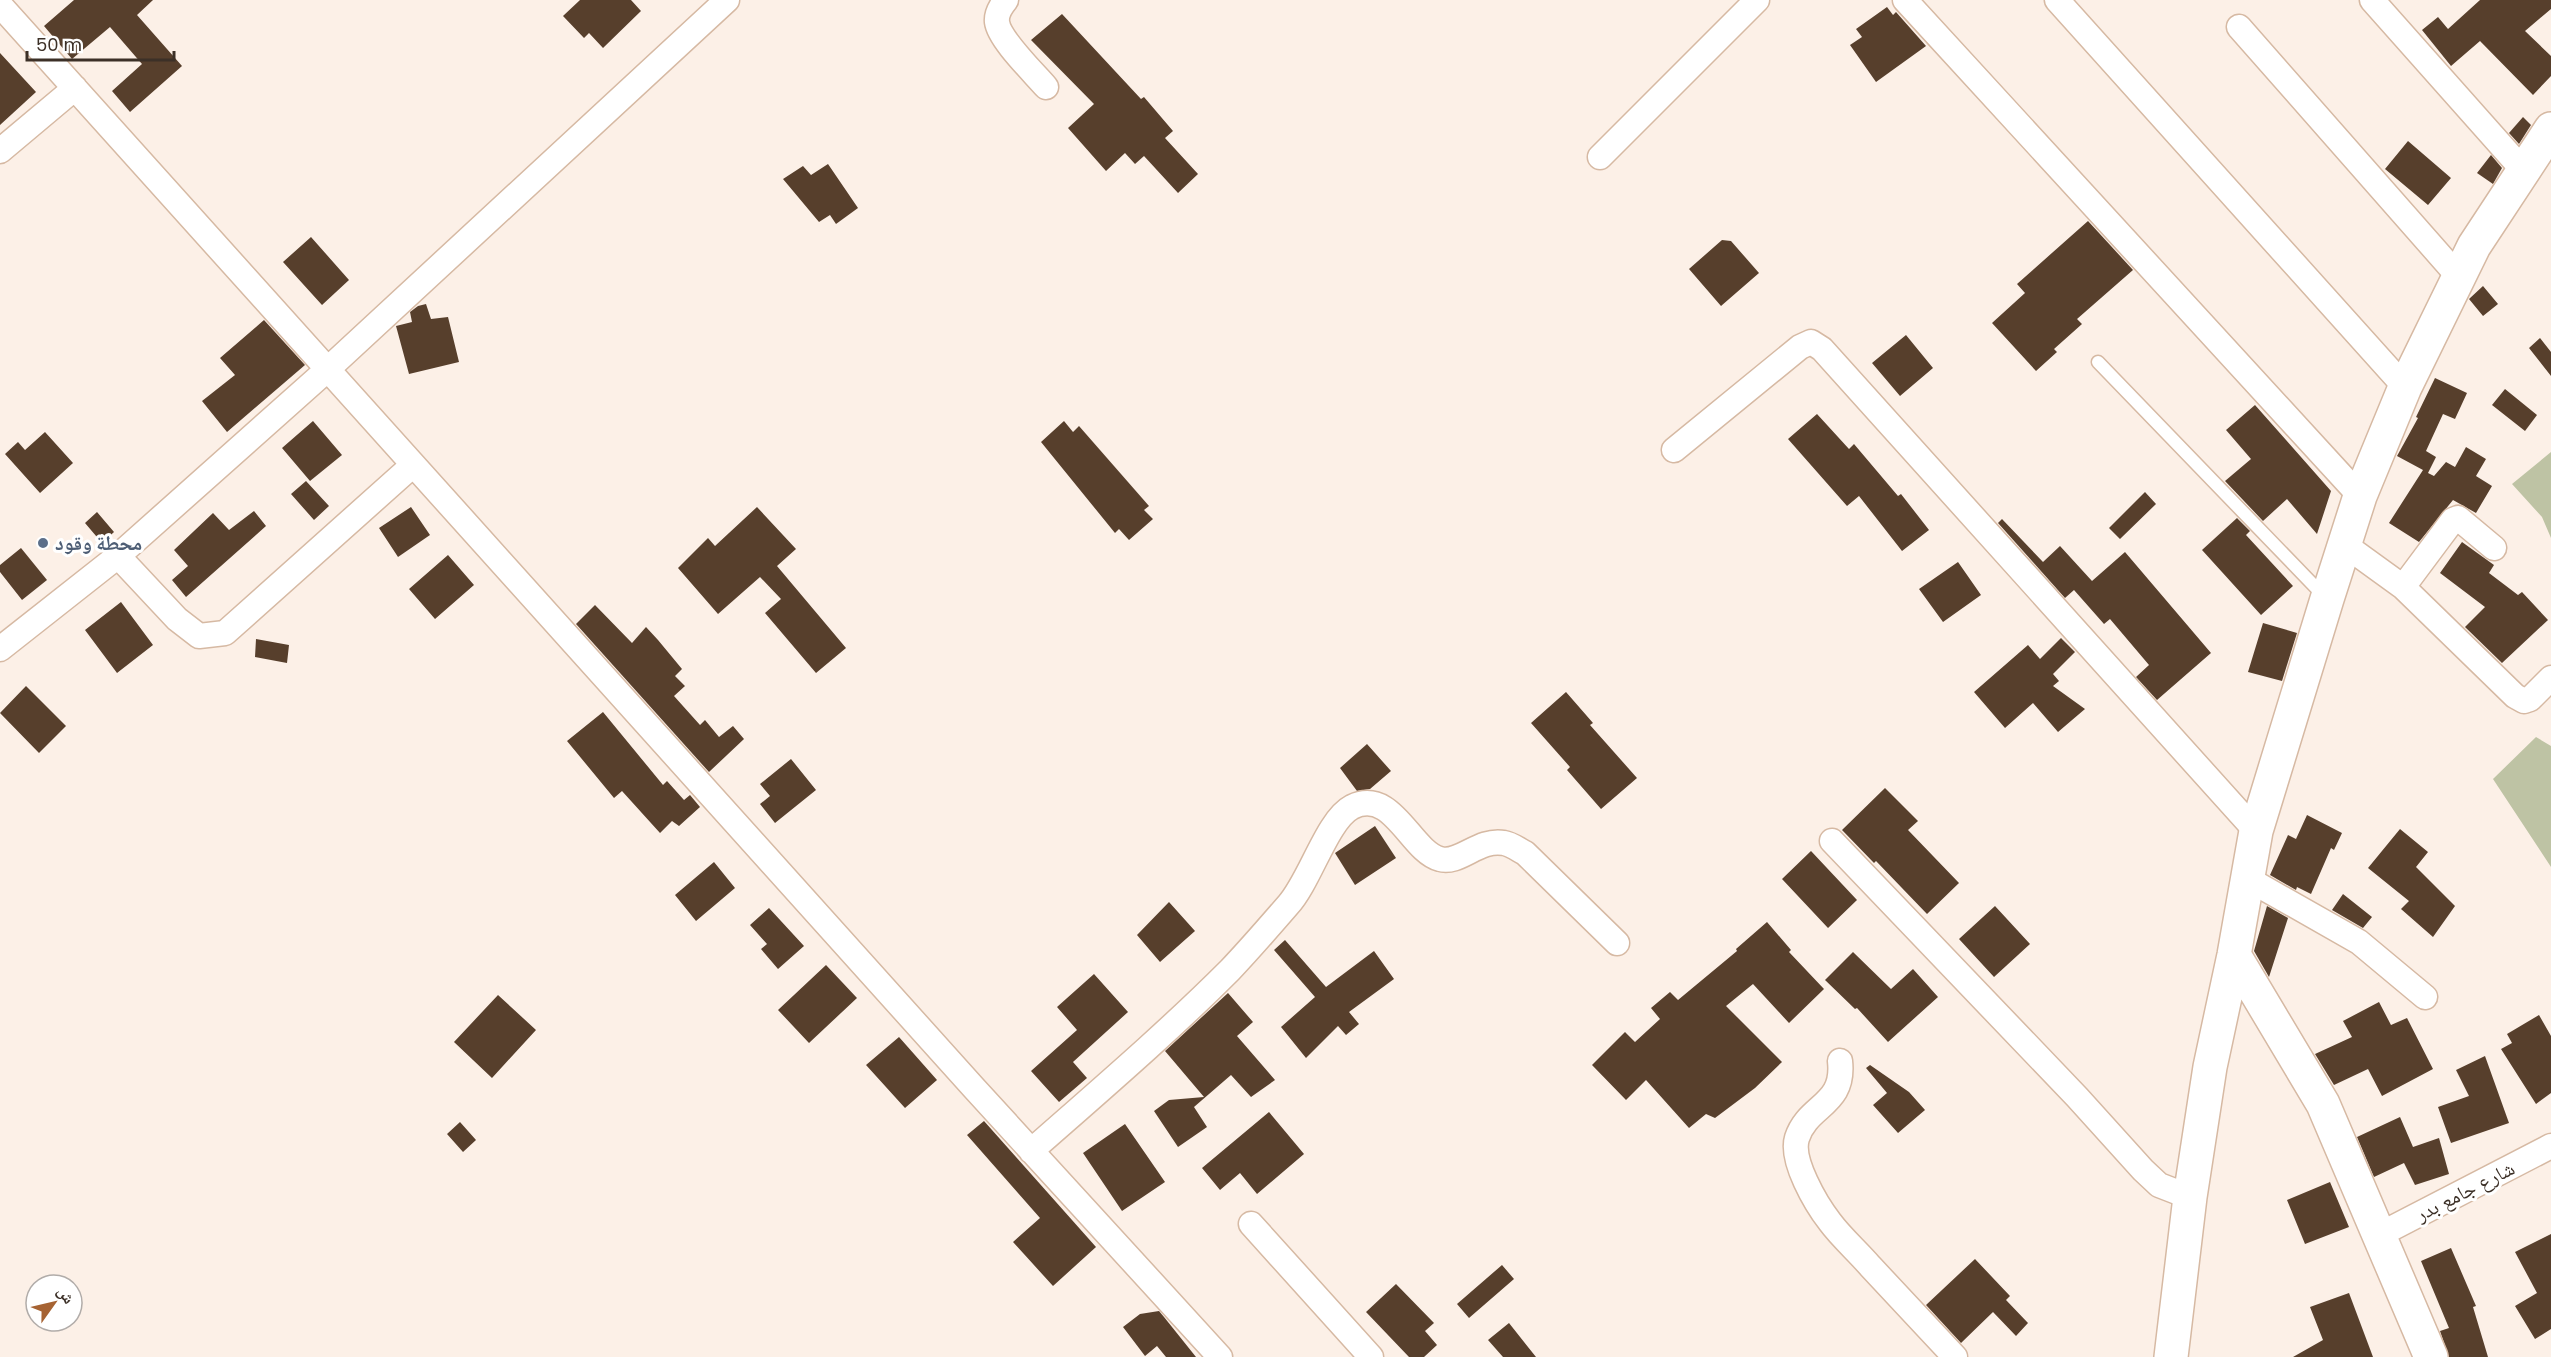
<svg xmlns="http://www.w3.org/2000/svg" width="2551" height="1357" font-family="Poppins,'Noto Naskh Arabic',sans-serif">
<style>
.green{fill:#bec3a4}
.building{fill:#573f2c}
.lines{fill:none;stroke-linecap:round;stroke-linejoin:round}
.lane-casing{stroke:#d6b9a3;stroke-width:15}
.street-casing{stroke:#d6b9a3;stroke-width:27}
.secondary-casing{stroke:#d6b9a3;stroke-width:36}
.lane{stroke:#fff;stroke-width:12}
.street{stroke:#fff;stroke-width:24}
.secondary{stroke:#fff;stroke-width:33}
.service-dot{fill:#5c6f8a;stroke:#fff;stroke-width:2}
.labels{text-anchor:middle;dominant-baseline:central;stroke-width:6;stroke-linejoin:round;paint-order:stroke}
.service-label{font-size:20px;font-weight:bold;fill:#4e5e75;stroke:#fff;text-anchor:start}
.street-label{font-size:20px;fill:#3c3027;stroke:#fff}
</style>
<rect width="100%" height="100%" fill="#fcf0e7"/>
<!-- green -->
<path class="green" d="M2551,452V538L2542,517L2512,484Z
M2536,737L2551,746V867L2493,779Z"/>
<!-- building -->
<path class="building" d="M74,0H153L137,15L182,66L130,112L112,91L142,64L110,27L72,59L44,26Z
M580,0H631L641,11L603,48L589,33L584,38L563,16Z
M2480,0H2551V9L2525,31L2551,56V76L2533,95L2480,41L2451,66L2422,30L2438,17L2448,29Z
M1887,7L1893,15L1896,12L1926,46L1876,82L1850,45L1862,37L1856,29Z
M1062,14L1141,99L1144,97L1173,131L1165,138L1198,174L1178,193L1144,156L1135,164L1125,153L1106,171L1068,128L1094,104L1031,40Z
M0,53L36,92L0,125Z
M2523,117L2531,125L2519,144L2509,133Z
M2408,141L2451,178L2428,205L2385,169Z
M2491,155L2502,168L2493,184L2477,173Z
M828,164L858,208L836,224L830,215L819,222L783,179L803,166L811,175Z
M2088,221L2133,270L2077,319L2082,324L2054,349L2057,352L2036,371L1992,323L2025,293L2017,284Z
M311,237L349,280L322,305L283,262Z
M1722,240L1731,241L1759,273L1721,306L1689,269Z
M2483,286L2498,304L2483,316L2469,299Z
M426,304L431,319L448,317L459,362L409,374L396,326L412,322L410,312L418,306Z
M264,320L305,365L227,432L202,401L235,375L220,358Z
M1906,335L1933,368L1900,396L1872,363Z
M2540,338L2551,352V376L2529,348Z
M2435,378L2467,393L2455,419L2443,414L2426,451L2436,457L2428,473L2434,476L2446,462L2455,467L2466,447L2486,459L2476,476L2492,486L2476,513L2453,500L2419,542L2389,523L2423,470L2397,456L2418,418L2416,417Z
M2505,389L2537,415L2525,431L2492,405Z
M2255,405L2331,491L2317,534L2287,499L2263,521L2225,481L2251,459L2226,430Z
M1817,414L1849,449L1854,444L1898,496L1901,494L1929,530L1902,551L1859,496L1847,506L1788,439Z
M313,421L342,455L310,481L282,448Z
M1064,421L1073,432L1079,426L1149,506L1144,510L1153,519L1129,540L1119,529L1115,533L1041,442Z
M45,432L73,463L40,493L5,454L18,442L25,450Z
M306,481L329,506L314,520L291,494Z
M2145,492L2156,504L2120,539L2109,528Z
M411,507L430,535L398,557L379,528Z
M757,507L796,549L777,566L846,648L816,673L765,613L781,599L760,577L718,614L678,568L708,538L715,546Z
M254,511L266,526L186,597L172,580L188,566L174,550L213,513L229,530Z
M97,512L114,532L102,543L85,523Z
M2237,518L2250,531L2246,535L2293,586L2261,615L2202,550Z
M2002,519L2043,562L2060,546L2092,581L2125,552L2211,653L2157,700L2136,677L2149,665L2110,619L2104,624L2074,590L2065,598L1998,523Z
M2462,542L2494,565L2489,573L2518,595L2522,592L2548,620L2502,663L2465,627L2485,607L2440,573Z
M21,548L47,580L22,600L0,572V565Z
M448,555L474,585L435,619L409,589Z
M1958,562L1981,595L1943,622L1919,589Z
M121,602L153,645L117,673L85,630Z
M595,605L632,643L646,627L658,640L682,669L675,676L685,686L674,696L700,725L705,720L719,737L733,726L744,739L709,772L576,624Z
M2263,623L2297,633L2282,681L2248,672Z
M2061,638L2075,652L2053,674L2059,681L2053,686L2085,709L2058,732L2033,703L2005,728L1974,692L2028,645L2040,659Z
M256,639L289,645L287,663L255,657Z
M26,686L66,726L39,753L0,713Z
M1566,692L1593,723L1590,725L1637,778L1601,809L1567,770L1570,767L1531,723Z
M603,712L663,785L667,781L684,800L690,795L700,807L679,826L672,821L660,833L622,791L614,798L567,741Z
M1367,744L1391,771L1370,789L1357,791L1340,768Z
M791,759L816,790L775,823L760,804L770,796L760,784Z
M1885,788L1918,821L1908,830L1959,883L1927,914L1876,861L1874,863L1842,830Z
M2307,815L2342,833L2334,850L2331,848L2311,894L2297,887L2296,890L2270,875L2288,835L2296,839Z
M1375,826L1396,858L1355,885L1335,853Z
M2400,829L2428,852L2416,867L2455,906L2433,937L2401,909L2409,901L2368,868Z
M1811,851L1857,900L1828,928L1782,879Z
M714,862L735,888L696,921L675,895Z
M2343,894L2372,917L2363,928L2332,910Z
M1169,902L1195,931L1160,962L1137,935Z
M1995,906L2030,944L1994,977L1959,939Z
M2267,906L2288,918L2269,977L2254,951Z
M769,908L804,946L778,969L761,949L767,944L750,925Z
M1767,922L1791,950L1789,952L1824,989L1789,1023L1753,984L1726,1006L1782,1062L1755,1088L1715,1118L1706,1114L1689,1128L1646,1080L1626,1100L1592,1065L1625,1032L1635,1042L1660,1019L1651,1008L1670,992L1678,1000L1737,951L1736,949Z
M1285,940L1326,987L1374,951L1394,979L1349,1012L1359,1024L1346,1035L1338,1026L1306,1058L1281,1027L1315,997L1274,950Z
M1853,952L1891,989L1913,969L1938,997L1888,1042L1857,1008L1855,1009L1825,980Z
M826,965L857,998L809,1043L778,1010Z
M1094,974L1128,1012L1073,1062L1087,1078L1059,1102L1031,1071L1077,1030L1057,1007Z
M1228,993L1253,1022L1237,1036L1275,1080L1251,1097L1231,1075L1194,1107L1207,1127L1178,1147L1154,1111L1169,1100L1204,1097L1165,1051Z
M498,995L536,1030L492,1078L454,1042Z
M2379,1002L2391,1025L2407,1018L2433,1069L2382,1096L2368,1069L2334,1085L2315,1054L2352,1037L2343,1021Z
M2539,1015L2551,1036V1093L2536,1104L2501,1049L2512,1043L2507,1034Z
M899,1037L937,1080L905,1108L866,1065Z
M2485,1056L2509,1123L2451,1143L2438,1107L2469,1096L2456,1070Z
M1870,1065L1909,1092L1925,1110L1898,1133L1873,1105L1887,1093L1866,1068Z
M1269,1112L1304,1154L1257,1194L1240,1173L1220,1190L1202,1168Z
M2400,1117L2413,1147L2439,1138L2449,1174L2415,1185L2404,1163L2374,1177L2357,1137Z
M984,1121L1096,1247L1053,1286L1013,1242L1040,1218L967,1135Z
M460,1122L476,1140L463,1152L447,1134Z
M1125,1124L1165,1182L1122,1211L1083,1153Z
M2330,1182L2349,1227L2305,1244L2287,1200Z
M2551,1234V1329L2535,1339L2515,1306L2537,1293L2515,1252Z
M2451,1248L2476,1306L2473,1307L2488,1357H2449L2440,1331L2449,1328L2421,1261Z
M1975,1259L2010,1296L2006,1300L2028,1323L2016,1336L1993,1312L1961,1343L1926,1305Z
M1502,1265L1514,1279L1469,1318L1457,1304Z
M1396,1284L1434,1323L1425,1331L1437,1345L1424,1357H1409L1366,1312Z
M2349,1293L2373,1357H2293L2323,1340L2310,1307Z
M1159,1311L1164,1317L1196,1357H1166L1157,1346L1145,1356L1123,1327L1140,1314Z
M1509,1323L1536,1357H1503L1488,1340Z"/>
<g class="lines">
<defs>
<path id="lane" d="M2098,362L2324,596"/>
<path id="street" d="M1006,0C1001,6 996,13 997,22C999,39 1033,72 1046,87
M1905,0L2360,496
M2057,0L2405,387
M2372,0L2523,170
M0,5L974,1088L1220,1357
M2239,27L2459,277
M0,151L75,88
M1600,157L1757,0
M1674,450L1800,347L1811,342L1822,349L2256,831
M2345,545L2403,587L2515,696L2524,701L2530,699L2551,678
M118,556L177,619L199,636L225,633L413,465
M2403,587L2453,520L2458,518L2494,548
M0,649L118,556L328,369L727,0
M1832,841L2077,1097L2143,1170L2159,1185L2190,1197
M2248,879L2359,942L2425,997
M1840,1061C1845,1106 1808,1104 1797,1138C1790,1160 1816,1204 1830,1222C1841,1237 1857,1251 1870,1266C1898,1296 1927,1327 1955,1357
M1031,1151C1098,1092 1167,1033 1230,970C1250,949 1269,927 1288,905C1310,881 1327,820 1352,807C1393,787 1410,851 1440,859C1459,865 1479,838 1504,843C1511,844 1519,850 1525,853L1617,943
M1251,1224L1371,1357
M2379,1235L2551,1146"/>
<path id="secondary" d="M2234,955L2323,1104L2431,1357
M2171,1357L2190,1197L2210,1067L2234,955L2256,831L2327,599L2360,496L2405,387L2474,246L2551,129"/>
</defs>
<!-- lane casing -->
<use href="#lane" class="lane-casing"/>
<!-- street casing -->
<use href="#street" class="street-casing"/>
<!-- secondary casing -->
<use href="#secondary" class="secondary-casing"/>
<!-- lane -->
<use href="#lane" class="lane"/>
<!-- street -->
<use href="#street" class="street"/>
<!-- secondary -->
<use href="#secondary" class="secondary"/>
</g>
<!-- markers -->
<circle class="service-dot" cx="43" cy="543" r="6"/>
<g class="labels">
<!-- service labels -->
<g class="service-label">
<text x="55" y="543">محطة وقود</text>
</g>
<!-- street labels -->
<g class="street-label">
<text transform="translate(2465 1191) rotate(-27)">شارع جامع بدر</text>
</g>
</g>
<!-- north arrow -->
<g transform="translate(54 1303) rotate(56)"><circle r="28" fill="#ffffff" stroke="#b1aca9" stroke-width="1.5"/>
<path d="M0-4.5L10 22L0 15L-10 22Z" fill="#a66333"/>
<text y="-9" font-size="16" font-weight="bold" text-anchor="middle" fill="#3c3027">ش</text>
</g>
<!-- scale -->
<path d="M27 51v9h147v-9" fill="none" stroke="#3c3027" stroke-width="3"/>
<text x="36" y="51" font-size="18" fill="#3c3027" stroke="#ffffff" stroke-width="4.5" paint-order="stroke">50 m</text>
</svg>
